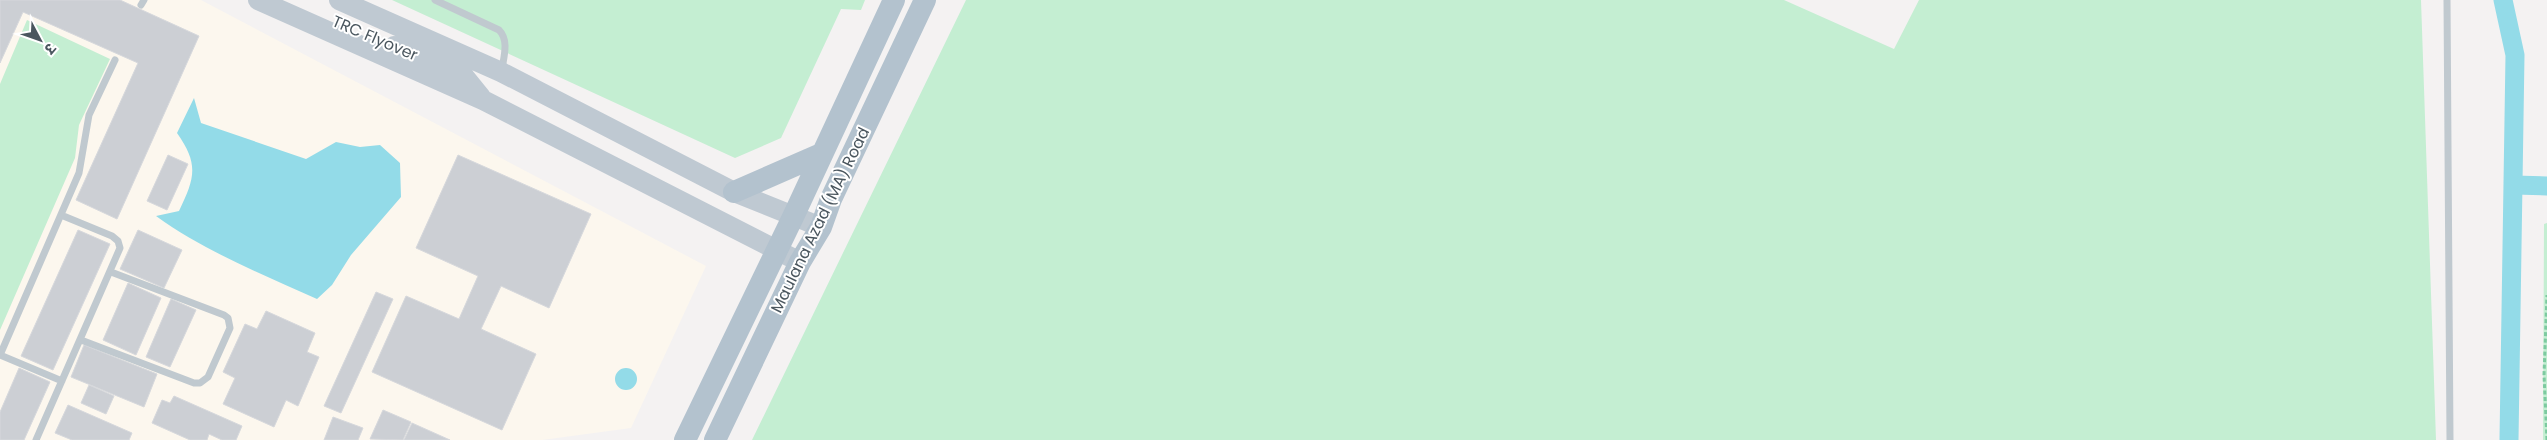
<svg xmlns="http://www.w3.org/2000/svg" width="2547" height="440" font-family="Poppins,'Noto Sans Devanagari',sans-serif">
<style>
.commercial{fill:#fcf7ee}
.green{fill:#c4eed2}
.water{fill:#93dbe8}
.lines{fill:none;stroke-linecap:round;stroke-linejoin:round}
.canal{stroke:#93dbe8;stroke-width:19}
.building{fill:#cccfd4;stroke:#d6d8dc}
.path{stroke:#7dcaa0;stroke-width:3;stroke-dasharray:4 2.5;stroke-linecap:butt}
.lane{stroke:#c0c9cf;stroke-width:7}
.secondary{stroke:#bfc9d2;stroke-width:20}
.primary{stroke:#b3c2ce;stroke-width:22}
.labels{text-anchor:middle;dominant-baseline:central;stroke-width:4;stroke-linejoin:round;paint-order:stroke}
.street-label{font-size:16px;fill:#4a565e;stroke:#fff}
</style>
<rect width="100%" height="100%" fill="#f4f2f2"/>
<!-- commercial -->
<path class="commercial" d="M0,0H201L706,266L631,428L542,440H0Z"/>
<!-- green -->
<path class="green" d="M392,0H865L861,10L841,9L781,138L735,158Z
M966,0H1784L1894,49L1919,0H2421L2436,440H752Z
M27,20L110,59L79,125L75,158L0,330V84Z
M2547,223V440H2543L2544,224Z"/>
<!-- water -->
<path class="water" d="M194,98L201,123L306,159L336,142L360,147L380,145L400,163L401,197L351,255L332,285L317,299C262,274 206,252 156,216L179,211C195,178 199,164 177,133Z
M615 379a11 11 0 1 1 22 0a11 11 0 1 1-22 0Z"/>
<g class="lines">
<!-- canal -->
<path class="canal" d="M2503,0L2515,55L2509,440
M2514,185L2547,186"/>
</g>
<!-- building -->
<path class="building" d="M0,0H120L199,36L117,219L76,200L138,63L23,12L0,63Z
M168,155L188,164L167,210L147,201Z
M458,155L591,214L549,308L501,286L481,329L536,354L502,430L372,372L406,296L459,319L478,276L416,248Z
M78,230L110,244L53,370L21,356Z
M138,230L182,250L164,288L120,269Z
M128,283L161,298L136,355L103,340Z
M376,292L393,299L341,413L324,406Z
M171,299L196,310L170,367L146,357Z
M266,311L315,333L307,352L319,357L298,406L286,400L274,427L223,404L235,378L223,372L245,324L257,329Z
M84,345L157,374L144,407L71,377Z
M19,368L50,382L24,440H0V412Z
M89,385L114,396L106,414L81,403Z
M174,396L242,426L236,440H222L209,434L207,440H190L152,423L162,400L170,403Z
M68,405L132,433L129,440H72L55,433Z
M383,410L411,422L403,440L370,439Z
M333,417L363,428L358,440H324Z
M412,423L450,440H404Z"/>
<g class="lines">
<!-- path -->
<path class="path" d="M2547,440L2544,375L2547,295"/>
<!-- lane -->
<path class="lane" d="M435,0L499,30C509,40 504,56 502,69
M2447,0L2450,440
M141,5L144,0
M81,340L194,383H200L208,377L230,328L228,318L224,315L111,272
M0,355L79,173L89,115L115,60
M0,355L62,381
M36,440L120,248L118,241L112,236L61,215"/>
<!-- secondary -->
<path class="secondary" d="M258,0L483,100L800,262
M339,0L501,72L734,192L821,227
M394,46L464,76L481,97"/>
<!-- primary -->
<path class="primary" d="M734,192L821,154
M685,440L793,217L894,0
M715,440L800,262L821,227L831,199L925,0"/>
</g>
<g class="labels">
<!-- street labels -->
<g class="street-label">
<text transform="translate(375 38) rotate(23)">TRC Flyover</text>
<text transform="translate(820 220) rotate(-64)">Maulana Azad (MA) Road</text>
</g>
</g>
<!-- north arrow -->
<g transform="translate(40 40) rotate(131)" stroke="#ffffff" stroke-width="4" paint-order="stroke">
<path d="M0-4L9 19L0 12L-9 19Z" fill="#4a565e"/>
<text y="-8" font-size="14" font-weight="bold" text-anchor="middle" fill="#4a565e">उ</text>
</g>
</svg>
